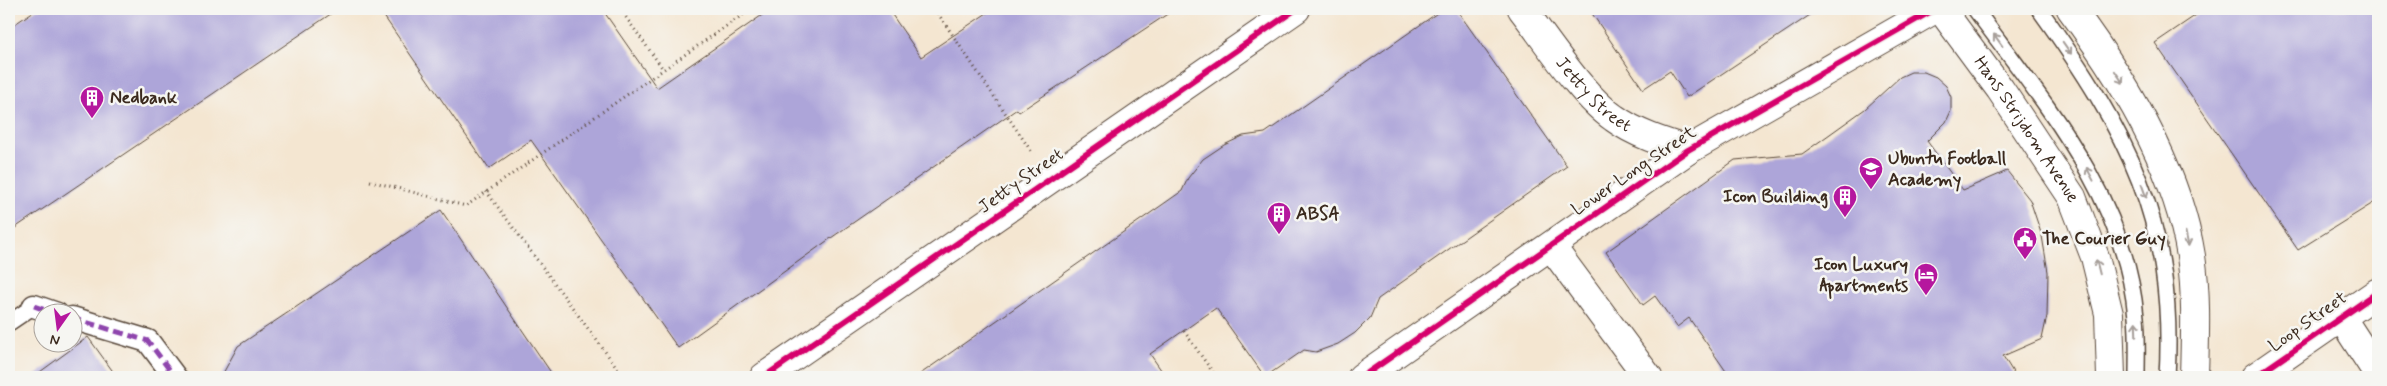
<svg xmlns="http://www.w3.org/2000/svg" width="2387" height="386" font-family="Mynerve,sans-serif">
<style>
.building{fill:#ada5d9}
.lines{fill:none;stroke-linecap:round;stroke-linejoin:round}
.service-casing{stroke:#574639;stroke-width:18}
.pedestrian-casing{stroke:#574639;stroke-width:25}
.minor-casing{stroke:#574639;stroke-width:30}
.tertiary-casing{stroke:#574639;stroke-width:30}
.secondary-casing{stroke:#574639;stroke-width:30}
.path{stroke:#574639;stroke-width:3;stroke-dasharray:1 4;stroke-linecap:butt}
.service{stroke:#fff;stroke-width:15}
.pedestrian{stroke:#fff;stroke-width:22}
.minor{stroke:#fff;stroke-width:28}
.tertiary{stroke:#fff;stroke-width:28}
.secondary{stroke:#fff;stroke-width:28}
.quiet{stroke:#8e44ad;stroke-width:5;stroke-dasharray:10 5;stroke-linecap:butt}
.cycleway-casing{stroke:#f6f6f2;stroke-width:9}
.cycleway{stroke:#d6006c;stroke-width:6}
.oneway{stroke:#a79f9a}
.labels{text-anchor:middle;dominant-baseline:central;stroke-width:5;stroke-linejoin:round;paint-order:stroke}
.street-label{font-size:18px;fill:#3b2a1e;stroke:#f6f6f2}
.poi-label{font-size:18px;font-weight:bold;fill:#3b2a1e;stroke:#f6f6f2;text-anchor:start}
</style>
<rect width="100%" height="100%" fill="#f6f6f2"/>
<filter id="ink" filterUnits="userSpaceOnUse"><feTurbulence type="fractalNoise" baseFrequency=".02" numOctaves="2"/><feDisplacementMap in="SourceGraphic" scale="10" xChannelSelector="R" yChannelSelector="G"/><feConvolveMatrix kernelMatrix="1 2 1 2 8 2 1 2 1" color-interpolation-filters="sRGB"/></filter>
<filter id="wash" filterUnits="userSpaceOnUse"><feTurbulence type="fractalNoise" baseFrequency=".0096" numOctaves="4" result="noise"/><feDisplacementMap in="SourceGraphic" scale="20" xChannelSelector="R" yChannelSelector="G"/><feGaussianBlur stdDeviation="1.12" result="paint"/><feColorMatrix in="noise" values="0 0 0 0 0 0 0 0 0 0 0 0 0 0 0 0 0 1.4 0 .05"/><feComposite in="paint" operator="in"/></filter>
<g filter="url(#wash)">
<rect width="100%" height="100%" fill="#f4e6d1"/>
<g id="blocks">
<!-- building -->
<path class="building" d="M37,9H338L9,232V28Z
M379,9H602L657,88L771,9H888L921,57L993,9H1175L1019,112L1017,109L831,238L678,348L531,140L489,169Z
M1443,9H1456L1567,166L1378,299L1370,318L1355,333L1338,344L1316,352L1304,350L1265,377L1216,308L1150,354L1166,377H916L1182,191L1188,178L1203,159L1224,145L1243,136L1265,133Z
M1589,9H1819L1687,97L1670,71L1643,89Z
M2205,9H2378V200L2298,250L2155,43Z
M1911,72H1924L1936,77L1946,86L1951,97V111L1946,122L1927,141L1963,190L2007,171L2030,200L2042,236L2048,272L2047,316L2042,339L2003,356L2016,377H1730L1689,318L1677,327L1655,296L1643,305L1606,252L1735,160L1802,154L1865,109L1900,77Z
M441,210L554,377H221L238,346Z
M88,337L117,377H33Z"/>
</g>
</g>
<g filter="url(#ink)">
<use href="#blocks" fill-opacity="0" stroke="#574639" stroke-width="1"/>
<g class="lines">
<defs>
<path id="service" d="M1975,9C2043,102 2126,197 2136,317C2138,337 2137,357 2137,377
M2039,9C2127,131 2176,222 2167,377
M9,323L34,306"/>
<path id="pedestrian" d="M34,306L57,314
M72,318L148,341L175,377"/>
<g id="minor">
<path id="s1" d="M1522,9C1547,41 1582,96 1614,118C1636,134 1662,142 1688,150"/>
<path d="M1551,246L1648,377"/>
<path d="M2341,317L2378,374"/>
<path d="M764,377L1296,9"/>
</g>
<path id="tertiary" d="M1362,377L1688,150L1935,9
M2255,377L2378,292"/>
<g id="secondary">
<path id="s2" d="M1941,9L2000,89L2072,197L2095,257L2109,314L2111,377"/>
<path d="M2071,9C2124,80 2177,167 2191,256C2197,296 2195,337 2194,377"/>
</g>
</defs>
<!-- service casing -->
<use href="#service" class="service-casing"/>
<!-- pedestrian casing -->
<use href="#pedestrian" class="pedestrian-casing"/>
<!-- minor casing -->
<use href="#minor" class="minor-casing"/>
<!-- tertiary casing -->
<use href="#tertiary" class="tertiary-casing"/>
<!-- secondary casing -->
<use href="#secondary" class="secondary-casing"/>
<!-- path -->
<path class="path" d="M620,9L663,69
M935,9L1031,151
M370,181L466,206L751,9
M486,191L624,377
M1184,331L1216,377"/>
<!-- service -->
<use href="#service" class="service"/>
<!-- pedestrian -->
<use href="#pedestrian" class="pedestrian"/>
<!-- minor -->
<use href="#minor" class="minor"/>
<!-- tertiary -->
<use href="#tertiary" class="tertiary"/>
<!-- secondary -->
<use href="#secondary" class="secondary"/>
<!-- quiet -->
<path class="quiet" d="M34,306L57,314
M72,318L148,341L175,377"/>
<defs>
<path id="cycleway" d="M764,377L1296,9
M1362,377L1688,150L1935,9
M2255,377L2378,292"/>
</defs>
<!-- cycleway casing -->
<use href="#cycleway" class="cycleway-casing"/>
<!-- cycleway -->
<use href="#cycleway" class="cycleway"/>
</g>
<!-- one-way arrows -->
<defs><path id="oneway-shaft" d="M-6 0H5M1.5-3L5.5 0L1.5 3" fill="none" stroke-width="1.6" stroke-linecap="round" stroke-linejoin="round" transform="scale(1.25)"/></defs>
<g class="oneway">
<use href="#oneway-shaft" transform="translate(1998 40) rotate(-126)"/>
<use href="#oneway-shaft" transform="translate(2067 48) rotate(55)"/>
<use href="#oneway-shaft" transform="translate(2119 77) rotate(56)"/>
<use href="#oneway-shaft" transform="translate(2090 174) rotate(-118)"/>
<use href="#oneway-shaft" transform="translate(2144 191) rotate(70)"/>
<use href="#oneway-shaft" transform="translate(2187 239) rotate(78)"/>
<use href="#oneway-shaft" transform="translate(2098 267) rotate(-104)"/>
<use href="#oneway-shaft" transform="translate(2136 329) rotate(-92)"/>
</g>
</g>
<!-- icons -->
<defs>
<symbol id="building-pin" viewBox="-11 -11 22 30"><path d="M0 17L-7.5 6A9.5 9.5 0 1 1 7.5 6Z" fill="#b5179e" stroke="#f6f6f2"/><path d="M-4-6H4V6H1V3H-1V6H-4ZM-2.5-4.3h1.7v1.8h-1.7ZM.8-4.3h1.7v1.8H.8ZM-2.5-1h1.7V.8h-1.7ZM.8-1h1.7V.8H.8Z" fill="#fff"/></symbol>
<symbol id="school-pin" viewBox="-11 -11 22 30"><path d="M0 17L-7.5 6A9.5 9.5 0 1 1 7.5 6Z" fill="#b5179e" stroke="#f6f6f2"/><path d="M0-5L7-2L0 1L-7-2ZM-4 1L0 2.5L4 1V4Q0 6-4 4Z" fill="#fff"/></symbol>
<symbol id="civic-pin" viewBox="-11 -11 22 30"><path d="M0 17L-7.5 6A9.5 9.5 0 1 1 7.5 6Z" fill="#b5179e" stroke="#f6f6f2"/><path d="M-.6-6.5H3V-4.5H.6V-3L4-1V1h2V6H-6V1h2V-1L-.6-3ZM-1.2 2.5V6h2.4V2.5Z" fill="#fff"/></symbol>
<symbol id="hotel-pin" viewBox="-11 -11 22 30"><path d="M0 17L-7.5 6A9.5 9.5 0 1 1 7.5 6Z" fill="#b5179e" stroke="#f6f6f2"/><path d="M-6-4.5h1.5V1H6V5H4.5V3h-9V5H-6ZM-4 0a1.8 1.8 0 1 1 3.6 0ZM.5 0V-2.5h3Q6-2.5 6 0Z" fill="#fff"/></symbol>
</defs>
<g fill-rule="evenodd">
<use href="#building-pin" x="78" y="84" width="28" height="38"/>
<use href="#school-pin" x="1857" y="155" width="28" height="38"/>
<use href="#building-pin" x="1831" y="183" width="28" height="38"/>
<use href="#building-pin" x="1265" y="200" width="28" height="38"/>
<use href="#civic-pin" x="2011" y="225" width="28" height="38"/>
<use href="#hotel-pin" x="1912" y="261" width="28" height="38"/>
</g>
<g class="labels">
<!-- street labels -->
<g class="street-label">
<text stroke="none"><textPath href="#s1" startOffset="112">Jetty Street</textPath></text>
<text stroke="none"><textPath href="#s2" startOffset="148">Hans Strijdom Avenue</textPath></text>
<text transform="translate(1634 171) rotate(-34)">Lower Long Street</text>
<text transform="translate(1021 181) rotate(-35)">Jetty Street</text>
<text transform="translate(2308 322) rotate(-35)">Loop Street</text>
</g>
<!-- poi labels -->
<g class="poi-label">
<text x="110" y="98">Nedbank</text>
<text x="1888" y="159">Ubuntu Football<tspan x="1888" dy="21">Academy</tspan></text>
<text x="1828" y="197" text-anchor="end">Icon Building</text>
<text x="1296" y="214">ABSA</text>
<text x="2042" y="239">The Courier Guy</text>
<text x="1908" y="265" text-anchor="end">Icon Luxury<tspan x="1908" dy="21">Apartments</tspan></text>
</g>
</g>
<!-- margin -->
<rect width="2387" height="386" fill="none" stroke="#f6f6f2" stroke-width="30"/>
<!-- north arrow -->
<g transform="translate(58 328) rotate(194)"><circle r="24" fill="#f6f6f2" stroke="#aba49d"/>
<path d="M0-4L9 19L0 12L-9 19Z" fill="#b5179e"/>
<text y="-8" font-size="14" font-weight="bold" text-anchor="middle" fill="#3b2a1e">N</text>
</g>
</svg>
